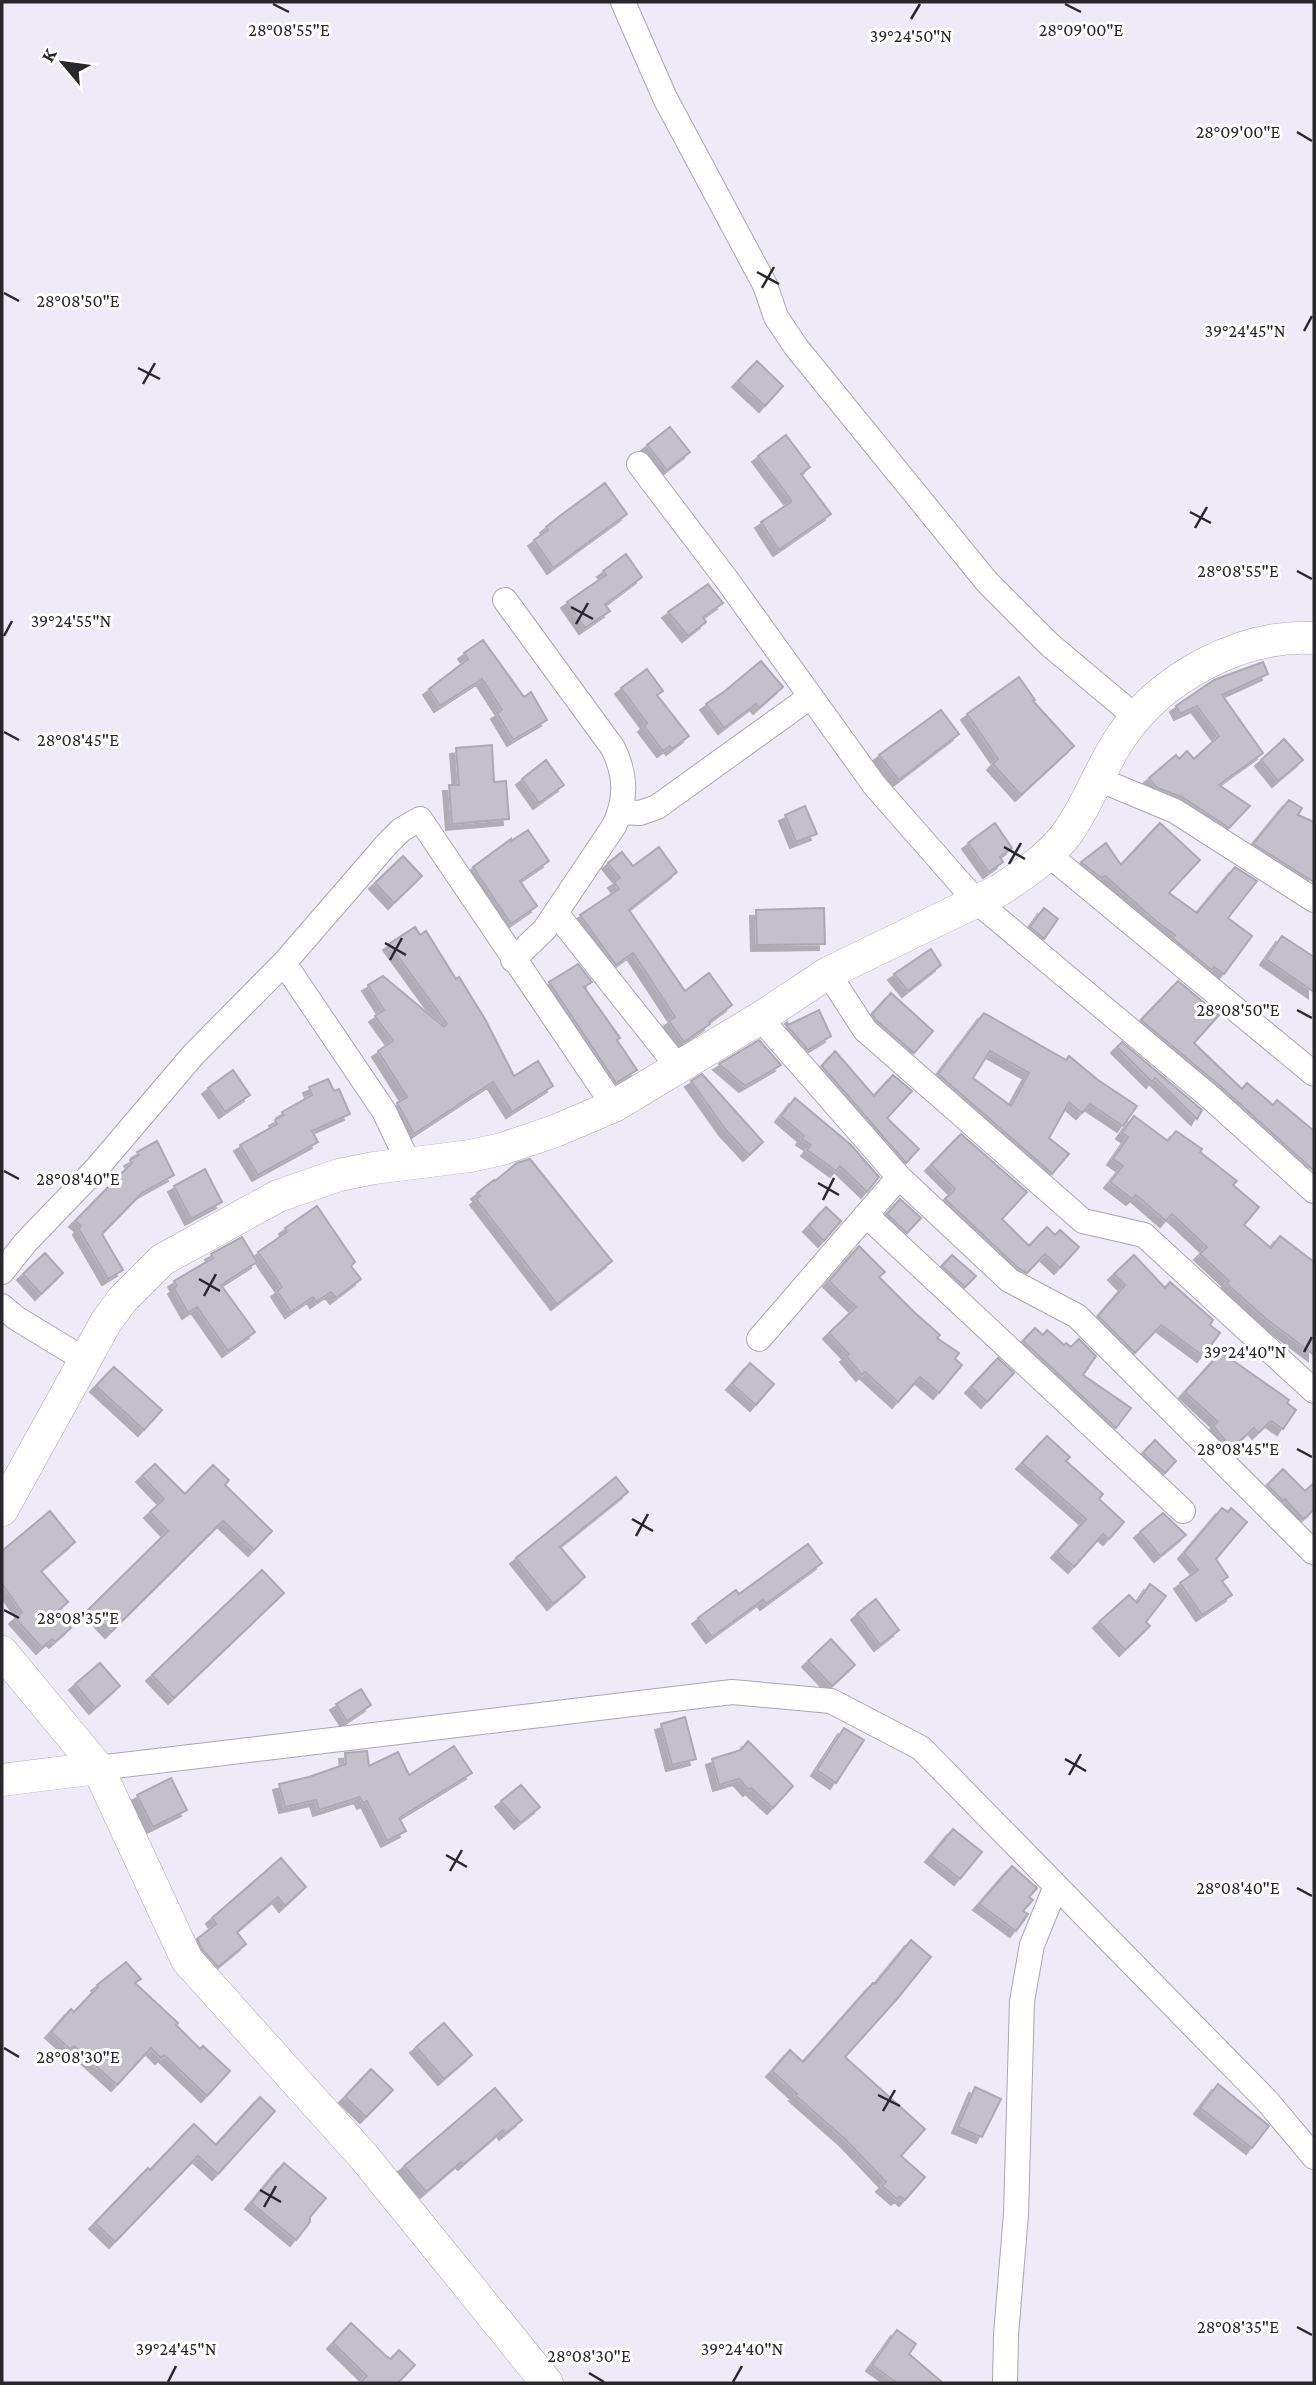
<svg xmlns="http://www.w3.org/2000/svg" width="1316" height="2385" font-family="'Crimson Pro',serif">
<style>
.building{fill:#c3c0cc;stroke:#aba8b4;stroke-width:2;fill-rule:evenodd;filter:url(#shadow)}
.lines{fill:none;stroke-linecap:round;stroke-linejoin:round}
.minor-casing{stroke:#a9a6b1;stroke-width:26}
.tertiary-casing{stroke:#a9a6b1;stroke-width:33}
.minor{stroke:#fff;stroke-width:24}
.tertiary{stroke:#fff;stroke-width:32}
.ticks{fill:none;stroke:#28272c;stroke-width:2.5}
.ticks-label{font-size:18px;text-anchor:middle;fill:#28272c;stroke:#fff;stroke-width:6;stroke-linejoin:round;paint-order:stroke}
</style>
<defs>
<filter id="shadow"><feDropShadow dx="-6" dy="6" stdDeviation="0" flood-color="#0004"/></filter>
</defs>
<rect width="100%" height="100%" fill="#eeeaf7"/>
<!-- building -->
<path class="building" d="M757,361L783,386L765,406L738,381Z
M670,427L690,452L667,470L647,445Z
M786,435L810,467L801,474L831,514L779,550L761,522L791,502V500L758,456Z
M605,483L627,514L553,568L534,540L548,530L546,527L561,515Z
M626,554L642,577L605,605L610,611L585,628L567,602L606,575L603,571Z
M708,584L723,603L703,617L706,622L688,636L668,612Z
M483,640L524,697L531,692L547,720L513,740L497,713L502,710L482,679L440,706L429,689L468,659L464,653Z
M761,661L783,687L759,708L756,704L724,728L706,704L725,691Z
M1263,662L1268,674L1222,695L1263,753L1219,785L1250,806L1229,828L1182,797L1157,788L1149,778L1176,755L1179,759L1187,751L1194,759L1219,736L1197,706L1180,714L1176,706L1214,680Z
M647,669L663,691L657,695L689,736L672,749L670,746L663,751L644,726L647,723L621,688Z
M1019,677L1035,700L1033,701L1074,746L1021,795L993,764L998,759L967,714Z
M941,710L959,734L899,780L879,755Z
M1284,739L1303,760L1278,781L1261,760Z
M492,745L494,782L506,781L509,819L452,824L449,785H459L456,748Z
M546,760L564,785L539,803L522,779Z
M1289,800L1302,808L1298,815L1314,822V882L1253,844Z
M805,806L817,834L796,842L785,815Z
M995,823L1012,848L1000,857L1003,862L989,872L968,843Z
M1160,823L1200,860L1169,893L1197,913L1235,867L1257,881L1228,918L1252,936L1224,974L1214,967L1212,970L1172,938L1175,935L1157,922L1105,876L1101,878L1081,862L1106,843L1121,865Z
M528,830L549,861L520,881L537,906L511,924L473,867L511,839V841Z
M659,847L677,872L629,910L685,991L709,973L732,1005L709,1022L710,1024L684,1042L669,1021L675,1017L633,953L616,965L580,915L619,889L614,882L620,878L608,863L622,852L633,866Z
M403,856L422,876L394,903L375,883Z
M824,908L825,944L757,945L756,910Z
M1044,908L1058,919L1044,939L1030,927Z
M415,927L420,935L426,931L456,979L459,977L485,1019L514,1076L538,1061L553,1086L512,1112L493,1082L414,1134L397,1103L407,1097L378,1051L393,1041L375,1016L384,1010L368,985L383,976L444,1027L447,1024L389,944Z
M1282,936L1314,957V992L1266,959Z
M931,949L941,965L908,991L894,974Z
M578,964L592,982L584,987L620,1038L617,1040L637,1070L616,1083L549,982Z
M1178,981L1219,1015L1194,1043L1242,1089L1247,1083L1273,1105L1277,1100L1314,1131V1171L1220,1086L1141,1020Z
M891,993L933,1031L914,1053L876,1020L872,1014Z
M819,1010L831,1036L808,1050L785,1024L787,1022L788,1025Z
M984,1013L1066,1060L1069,1056L1098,1080L1137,1106L1123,1126L1090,1104L1082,1113L1069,1102L1049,1138L1069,1154L1052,1174L1048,1170L938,1074ZM990,1051L1029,1073L1011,1106L973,1078Z
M759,1040L781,1065L745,1086L719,1064Z
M1122,1042L1202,1110L1197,1119L1155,1078L1152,1082L1117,1047Z
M835,1051L874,1096L893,1075L912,1091L887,1118L919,1149L906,1163L822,1066Z
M233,1070L250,1095L225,1112L208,1088Z
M702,1074L763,1142L749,1155L725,1129L691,1081Z
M328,1079L334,1091L339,1089L350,1114L312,1131L318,1142L258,1175L240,1145L277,1124L275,1120L284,1115L282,1112L312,1095L309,1087Z
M795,1098L851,1145L879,1177L867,1192L840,1166L836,1171L807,1150L811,1145L802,1139L804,1136L781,1116Z
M1134,1116L1168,1141L1176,1131L1202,1149L1200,1152L1237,1181L1233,1185L1259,1207L1244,1225L1271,1248L1280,1236L1314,1262V1355L1265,1318L1226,1283L1229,1281L1200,1254L1207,1247L1172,1214L1166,1221L1136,1195L1132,1199L1110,1182L1123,1166L1113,1159L1128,1137L1122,1133Z
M961,1134L1027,1192L1002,1219L1029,1246L1047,1227L1055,1235L1060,1230L1079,1247L1060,1268L1045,1254L1027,1273L1018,1268L945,1199L955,1189L931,1165Z
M157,1141L174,1175L142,1193L102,1234L123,1270L108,1279L79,1229L81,1226L75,1221L132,1163L130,1160L139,1155L137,1152Z
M530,1159L612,1261L557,1304L476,1199L480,1196L477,1193L494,1180L495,1181L517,1163Z
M205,1169L222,1202L191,1219L174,1186Z
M900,1199L921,1218L907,1233L887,1214Z
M317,1206L355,1262L351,1266L361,1279L336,1298L331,1292L316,1302L313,1297L291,1312L277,1291L282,1287L258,1252L287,1232L285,1228Z
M826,1207L841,1221L824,1241L809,1226Z
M242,1237L257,1262L221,1285L255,1332L228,1351L197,1307L188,1313L174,1288L177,1286L174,1281L213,1258L211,1254Z
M859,1246L885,1272L879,1277L914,1312L940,1335L937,1338L959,1353L955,1359L962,1365L939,1393L920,1377L898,1402L865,1372L862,1375L846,1356L849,1354L829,1333L856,1307L829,1281Z
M45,1253L63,1273L41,1294L23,1274Z
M952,1255L976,1276L965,1287L942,1266Z
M1134,1255L1165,1288L1170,1282L1213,1320L1210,1325L1220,1333L1203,1356L1161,1325L1135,1353L1098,1316L1125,1285L1114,1274Z
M1035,1328L1043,1335L1047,1330L1064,1345L1066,1343L1071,1347L1079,1339L1096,1356L1083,1375L1131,1408L1116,1428L1023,1341Z
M1221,1352L1289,1400L1287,1403L1296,1410L1283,1429L1271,1421L1258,1433L1254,1428L1232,1448L1213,1426L1218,1422L1185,1392Z
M998,1358L1014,1373L987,1402L971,1387Z
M750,1363L774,1384L756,1405L732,1384Z
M114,1367L162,1410L144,1430L96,1386Z
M1047,1436L1070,1457L1066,1461L1103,1494L1099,1499L1124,1522L1109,1539L1103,1534L1074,1567L1057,1552L1086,1519L1022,1463Z
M1155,1440L1176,1461L1165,1473L1143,1453Z
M155,1464L185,1494L213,1465L229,1480L225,1485L272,1531L254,1550L223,1521L111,1632L89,1609L168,1531L150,1512L164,1499L142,1476Z
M1283,1469L1305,1491L1314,1483V1510L1303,1519L1285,1499L1283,1501L1267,1485Z
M616,1477L628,1492L560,1547L585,1577L553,1604L516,1558Z
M1222,1508L1228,1512L1231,1508L1247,1522L1216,1559L1228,1577L1222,1581L1232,1595L1202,1615L1180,1583L1198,1570L1184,1553Z
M50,1511L75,1542L41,1571L68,1602L57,1612L71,1628L55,1642L52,1639L42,1648L15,1618L22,1612L2,1584V1551Z
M1163,1513L1186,1535L1160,1556L1140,1532Z
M808,1544L822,1563L766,1604L763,1600L712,1637L698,1618L736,1590L739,1594Z
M262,1570L284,1593L174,1698L152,1675Z
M1150,1584L1166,1596L1146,1622L1150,1626L1125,1650L1099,1622L1129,1595L1137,1603Z
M876,1599L899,1630L880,1645L857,1614Z
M831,1639L855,1665L832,1686L808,1661Z
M100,1663L120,1686L95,1708L75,1684Z
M361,1689L371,1705L347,1721L336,1704Z
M685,1717L696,1759L672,1765L661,1724Z
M844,1728L864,1740L836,1783L817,1770Z
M748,1741L793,1786L773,1808L751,1788L749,1790L739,1779L719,1785L712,1759L741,1750Z
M454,1746L472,1773L399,1818L406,1831L387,1841L367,1801L363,1803L360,1797L319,1810L316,1800L285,1807L279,1784L309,1777L346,1764L345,1753L367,1751L369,1766L398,1752L409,1775Z
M171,1778L187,1810L153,1827L137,1795Z
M521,1785L540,1807L520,1823L501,1801Z
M953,1829L982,1852L960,1879L931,1856Z
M281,1858L306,1887L285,1906L278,1897L237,1932L246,1944L218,1967L202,1949L197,1939L216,1924L212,1918Z
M1012,1866L1037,1888L1029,1897L1033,1900L1023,1911L1028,1914L1016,1931L979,1904Z
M911,1940L931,1957L897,1999L845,2057L925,2129L901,2156L925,2177L905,2200L900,2196L897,2199L882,2186L886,2182L846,2140L795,2095L797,2094L772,2071L790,2050L803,2062L873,1983L875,1984Z
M126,1962L141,1979L135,1983L178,2023L176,2025L200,2049L203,2046L230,2071L207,2096L164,2055L161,2058L151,2048L117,2085L74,2046L70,2049L51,2032L71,2009L74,2012L98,1987L97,1985Z
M444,2023L472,2055L444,2079L416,2047Z
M371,2069L393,2090L366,2117L345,2097Z
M1218,2084L1269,2126L1252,2148L1200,2108Z
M975,2087L1001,2099L982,2137L958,2127Z
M495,2088L522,2120L505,2134L503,2130L464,2164L461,2162L426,2192L404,2166Z
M260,2097L275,2111L218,2174L198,2156L115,2242L95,2223L148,2168L150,2170L194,2124L216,2145Z
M284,2163L326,2198L310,2217V2222L296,2240L251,2203Z
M351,2323L386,2356L391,2359L399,2350L415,2365L398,2383H360L367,2376L333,2343Z
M897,2330L916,2344L909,2354L943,2383H897L872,2365Z"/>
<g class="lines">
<defs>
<path id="minor" d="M623,2L665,98L765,285L776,317L796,347L987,582L1050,645L1137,718
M639,464L727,580L875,786L976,901L1210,1097L1314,1191
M505,600L613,748C626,775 627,799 614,826L545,929L513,960
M1098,779L1175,811L1314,900
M621,812L640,813L657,807L810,697
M1049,855L1314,1074
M556,913L678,1067
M284,963L384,1111L409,1164
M828,973L865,1030L1083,1221L1144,1235L1314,1391
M760,1018L899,1177L1009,1280L1077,1316L1313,1552
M866,1215L1183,1511
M2,1272L25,1243L97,1168L193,1055L284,963L387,844L401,830L420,819L614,1106
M2,1306L16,1318L85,1360
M759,1339L899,1177
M98,1768L732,1692L831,1701L921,1748L1268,2102L1314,2157
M1005,2383L1006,2335L1016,2214L1022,2001L1032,1945L1056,1886"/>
<path id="tertiary" d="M2,1510L106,1322L122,1300L162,1260L278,1196L339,1175L374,1168L470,1156L502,1149L555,1131L614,1106L760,1018L828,973L1000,890C1024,874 1048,858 1066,835C1088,805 1100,768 1121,737C1161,677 1242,634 1314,638
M2,1652L98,1768L187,1960L364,2157L547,2383
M2,1780L98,1768"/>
</defs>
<!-- minor casing -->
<use href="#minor" class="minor-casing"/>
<!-- tertiary casing -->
<use href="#tertiary" class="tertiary-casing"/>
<!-- minor -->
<use href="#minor" class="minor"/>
<!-- tertiary -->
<use href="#tertiary" class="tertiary"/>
</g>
<!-- ticks -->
<path class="ticks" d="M273,4L289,12M1065,4L1081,12M911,19L920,4M1297,132L1312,141M757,272L779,284M762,288L774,267M4,293L19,301M1304,331L1312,316M138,368L160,379M143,384L155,363M1190,512L1211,523M1195,528L1207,507M1297,571L1312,579M571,607L593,619M576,624L588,603M4,636L12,621M4,732L19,740M1004,847L1025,859M1009,864L1021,843M385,943L406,955M390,960L402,938M1297,1010L1312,1018M4,1171L19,1179M818,1183L839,1195M823,1200L834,1178M199,1279L220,1291M204,1296L216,1274M1304,1352L1312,1337M1297,1449L1312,1457M632,1519L653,1531M636,1536L648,1514M4,1610L19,1618M1065,1759L1086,1771M1069,1775L1081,1754M446,1855L467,1867M450,1871L462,1850M1297,1888L1312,1896M4,2048L19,2057M878,2095L900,2106M883,2111L895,2090M260,2190L281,2202M264,2207L276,2186M1297,2327L1312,2335M589,2373L604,2382M168,2382L176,2366M733,2382L742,2366"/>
<g class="ticks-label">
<text x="289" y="36">28°08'55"E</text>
<text x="1081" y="36">28°09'00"E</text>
<text x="911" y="42">39°24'50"N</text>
<text x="1238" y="138">28°09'00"E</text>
<text x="78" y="307">28°08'50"E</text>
<text x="1245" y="337">39°24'45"N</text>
<text x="1238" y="577">28°08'55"E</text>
<text x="71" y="627">39°24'55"N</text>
<text x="78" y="746">28°08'45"E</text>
<text x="1238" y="1016">28°08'50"E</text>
<text x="78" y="1185">28°08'40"E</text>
<text x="1245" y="1358">39°24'40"N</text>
<text x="1238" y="1455">28°08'45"E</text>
<text x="78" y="1624">28°08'35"E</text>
<text x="1238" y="1894">28°08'40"E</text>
<text x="78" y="2063">28°08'30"E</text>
<text x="1238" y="2333">28°08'35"E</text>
<text x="176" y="2355">39°24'45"N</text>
<text x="742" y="2355">39°24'40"N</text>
<text x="589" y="2362">28°08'30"E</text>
</g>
<!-- border -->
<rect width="1316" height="2385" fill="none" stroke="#28272c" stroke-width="7"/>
<!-- north arrow -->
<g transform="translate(63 63) rotate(299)" stroke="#ffffff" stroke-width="5" paint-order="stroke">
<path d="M0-5L12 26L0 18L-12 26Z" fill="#28272c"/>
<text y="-10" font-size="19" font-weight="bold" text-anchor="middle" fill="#28272c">K</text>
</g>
</svg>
